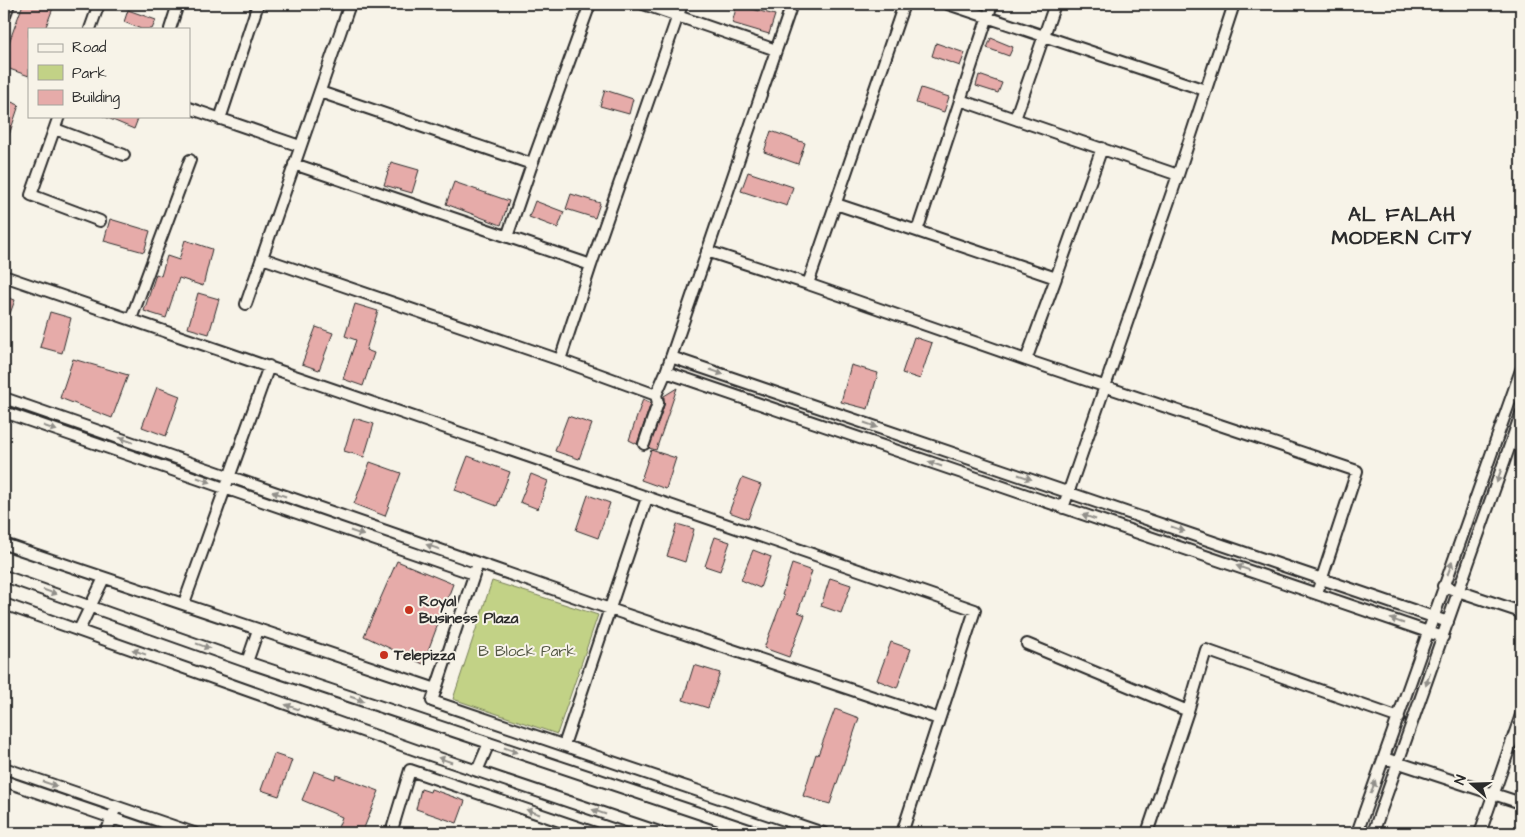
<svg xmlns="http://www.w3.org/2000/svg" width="1525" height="837" font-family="'Architects Daughter',sans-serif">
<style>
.green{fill:#c2d286;stroke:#767e58}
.building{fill:#e6aba9;stroke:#2b2b2b}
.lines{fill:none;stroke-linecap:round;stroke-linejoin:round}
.street-casing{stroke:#2b2b2b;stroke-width:14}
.street{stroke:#f7f3e8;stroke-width:10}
.oneway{fill:#918f8a}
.poi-dot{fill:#c8321e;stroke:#f7f3e8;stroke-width:2}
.labels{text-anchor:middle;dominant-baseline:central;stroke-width:4;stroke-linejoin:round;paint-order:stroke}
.poi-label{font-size:15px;font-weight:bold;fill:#2b2b2b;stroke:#f7f3e8;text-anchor:start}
.park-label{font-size:15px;fill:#515542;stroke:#f7f3e8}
.district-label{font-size:20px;font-weight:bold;letter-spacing:1px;fill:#2b2b2b;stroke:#f7f3e8}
</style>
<rect width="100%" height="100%" fill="#f7f3e8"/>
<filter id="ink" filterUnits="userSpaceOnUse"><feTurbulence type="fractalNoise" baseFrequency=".02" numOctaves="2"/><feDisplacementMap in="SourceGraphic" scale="10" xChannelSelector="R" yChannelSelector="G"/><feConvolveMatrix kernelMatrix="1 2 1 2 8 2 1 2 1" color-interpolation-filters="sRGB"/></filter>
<g filter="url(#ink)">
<!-- green -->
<path class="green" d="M492,581L598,615L557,734L453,699Z"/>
<!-- building -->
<path class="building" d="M23,4H41L53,8L45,29H29V76L4,67V56Z
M737,5L775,15L769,34L732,23Z
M128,10L156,20L152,29H141L124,22Z
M991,38L1013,47L1009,56L987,48Z
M936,43L965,53L960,66L932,56Z
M979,75L1002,83L998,93L976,86Z
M921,88L949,97L944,112L916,103Z
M605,90L633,99L629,114L600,106Z
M4,99L19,105L6,144H4Z
M103,116H139L134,129Z
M771,131L805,143L798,164L764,152Z
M391,162L419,170L412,193L384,185Z
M748,172L793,187L787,206L741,191Z
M454,182L509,201L501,225L446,204Z
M571,194L600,203L595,218L566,209Z
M535,201L564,212L558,228L529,217Z
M110,219L150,231L144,252L104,241Z
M185,240L212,249L203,286L179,278L166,318L144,311L156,274L161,276L167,256L179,260Z
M198,293L219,299L209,334L188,328Z
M4,296L15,300L5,327H4Z
M355,304L378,311L366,350L374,353L363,386L343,379L356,340L345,336Z
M50,312L71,318L62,353L40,347Z
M316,327L333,333L319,370L302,364Z
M914,337L932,343L920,379L902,373Z
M73,359L128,375L112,418L60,398Z
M851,365L878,373L868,409L841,402Z
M157,387L180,396L166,436L142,427Z
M677,388L656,450L649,448L664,405V396Z
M643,399L651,403L637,444L629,440Z
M568,416L592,424L579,459L555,451Z
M354,418L374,424L364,457L344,451Z
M651,450L676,458L666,489L641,480Z
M468,456L510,472L497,506L455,490Z
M370,462L401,473L385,516L354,504Z
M531,474L548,481L538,509L520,502Z
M742,478L761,485L748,519L729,512Z
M588,495L610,503L598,538L576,530Z
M677,524L694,529L685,562L667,556Z
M715,537L730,542L720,571L705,566Z
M753,550L771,557L760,588L741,580Z
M397,561L453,584L423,664L364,636Z
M792,564L812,571L798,612L805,615L789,657L764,648L784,596L782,595Z
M830,578L851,585L841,613L821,606Z
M891,642L911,649L897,688L877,680Z
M694,665L720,673L708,708L683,700Z
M835,709L859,718L830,804L803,796L816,754L818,755Z
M274,754L292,760L279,796L261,790Z
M314,771L335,779L336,775L379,791L362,833H336L342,817L302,800Z
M421,789L430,792L431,789L465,801L457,823L416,809Z"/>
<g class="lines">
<defs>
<path id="street" d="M643,4L776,50
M792,4L666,372L1443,637
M904,4L808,284L1026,360L1357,471L1317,593
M948,4L1205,90
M992,4L917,231L1056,278L1102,148
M1055,4L1015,119L1178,175
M4,18L9,4
M90,29L99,4
M170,29L178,4
M320,92L532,164L590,4
M960,100L1015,119
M189,108L300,146
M59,116L31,195L100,221
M220,119L258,4
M55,129L124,155
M294,164L591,265L682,4
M836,204L917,231
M507,237L532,164
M707,251L808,284
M262,258L560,360L656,395L666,372
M4,276L975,610L902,833
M246,304L350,4
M131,319L190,160
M671,357L1448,622
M560,360L591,265
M1026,360L1056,278
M4,398L610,609L939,719
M4,412L474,574
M644,444L658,403L656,395
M1063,508L1178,175L1234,4
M4,544L436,689L432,701L823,833
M4,576L247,662L758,833
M1443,586L1521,612
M184,603L269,366
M4,604L424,753L662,833
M79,630L104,578
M1027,644L1188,711L1147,833
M247,662L258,630
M436,689L476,569
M1188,711L1206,650L1399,718
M564,745L647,498
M1384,758L1521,803
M4,768L194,833
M477,771L489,743
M4,781L156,833
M106,833L114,812
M391,833L410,770L595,833
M1357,833L1521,370
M1373,833L1521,414
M1480,833L1521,715"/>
</defs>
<!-- street casing -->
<use href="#street" class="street-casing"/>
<!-- street -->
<use href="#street" class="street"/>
</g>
<!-- one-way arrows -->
<defs><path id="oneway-solid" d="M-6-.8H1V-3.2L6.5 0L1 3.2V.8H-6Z" transform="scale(1.25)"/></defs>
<g class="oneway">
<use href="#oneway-solid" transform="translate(717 372) rotate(19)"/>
<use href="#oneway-solid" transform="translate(871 425) rotate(19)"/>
<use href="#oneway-solid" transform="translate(50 428) rotate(19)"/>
<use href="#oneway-solid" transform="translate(126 440) rotate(-161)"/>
<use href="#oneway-solid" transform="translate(935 464) rotate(-161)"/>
<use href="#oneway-solid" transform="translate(1499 476) rotate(109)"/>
<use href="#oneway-solid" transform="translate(1025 477) rotate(19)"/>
<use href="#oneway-solid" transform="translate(204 480) rotate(19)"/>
<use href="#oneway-solid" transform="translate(279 494) rotate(-161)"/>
<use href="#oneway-solid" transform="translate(1089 517) rotate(-161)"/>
<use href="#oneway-solid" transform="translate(1178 529) rotate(19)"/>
<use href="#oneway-solid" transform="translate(357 533) rotate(19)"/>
<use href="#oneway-solid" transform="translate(433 547) rotate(-161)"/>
<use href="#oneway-solid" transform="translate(1243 568) rotate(-161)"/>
<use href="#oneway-solid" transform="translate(1450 568) rotate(-70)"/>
<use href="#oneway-solid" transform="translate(50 592) rotate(19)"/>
<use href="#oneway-solid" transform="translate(1397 621) rotate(-161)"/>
<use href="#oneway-solid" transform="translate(203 646) rotate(20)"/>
<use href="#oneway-solid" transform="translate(139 652) rotate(-160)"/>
<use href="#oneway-solid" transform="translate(1428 679) rotate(109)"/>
<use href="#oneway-solid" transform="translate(357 699) rotate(19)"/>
<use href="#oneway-solid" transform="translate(292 707) rotate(-161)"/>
<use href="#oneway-solid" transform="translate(511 750) rotate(19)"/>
<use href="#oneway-solid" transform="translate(445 760) rotate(-161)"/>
<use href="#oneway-solid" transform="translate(50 784) rotate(19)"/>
<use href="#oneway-solid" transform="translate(1373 787) rotate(-70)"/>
<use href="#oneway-solid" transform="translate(533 812) rotate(-161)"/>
<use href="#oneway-solid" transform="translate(599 812) rotate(-161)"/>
</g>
</g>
<!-- markers -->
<g class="poi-dot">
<circle cx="409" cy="610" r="5"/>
<circle cx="384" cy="655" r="5"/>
</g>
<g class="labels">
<!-- poi labels -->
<g class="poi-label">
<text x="419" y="601">Royal<tspan x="419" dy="17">Business Plaza</tspan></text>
<text x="394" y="655">Telepizza</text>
</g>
<!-- park labels -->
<g class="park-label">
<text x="527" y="651">B Block Park</text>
</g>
<!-- district labels -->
<g class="district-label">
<text x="1402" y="215">AL FALAH<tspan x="1402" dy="23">MODERN CITY</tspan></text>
</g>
</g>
<!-- margin -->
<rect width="1525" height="837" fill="none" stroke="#f7f3e8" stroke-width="20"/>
<rect x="10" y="10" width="1505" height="817" fill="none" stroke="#2b2b2b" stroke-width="2" filter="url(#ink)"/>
<!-- legend -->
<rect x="28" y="28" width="162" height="90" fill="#f7f3e8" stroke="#a5a39c"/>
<rect x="38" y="44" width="25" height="8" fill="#f7f3e8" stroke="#a5a39c"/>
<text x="72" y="52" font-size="15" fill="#2b2b2b">Road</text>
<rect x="38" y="65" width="25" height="15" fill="#c2d286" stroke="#a5a39c"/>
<text x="72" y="78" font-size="15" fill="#2b2b2b">Park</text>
<rect x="38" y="90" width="25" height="15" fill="#e6aba9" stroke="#a5a39c"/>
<text x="72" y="102" font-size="15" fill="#2b2b2b">Building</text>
<!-- north arrow -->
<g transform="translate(1472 784) rotate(290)" stroke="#f7f3e8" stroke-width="4" paint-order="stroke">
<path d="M0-4L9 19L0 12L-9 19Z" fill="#2b2b2b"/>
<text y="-8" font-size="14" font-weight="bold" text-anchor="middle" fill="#2b2b2b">N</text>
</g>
</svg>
